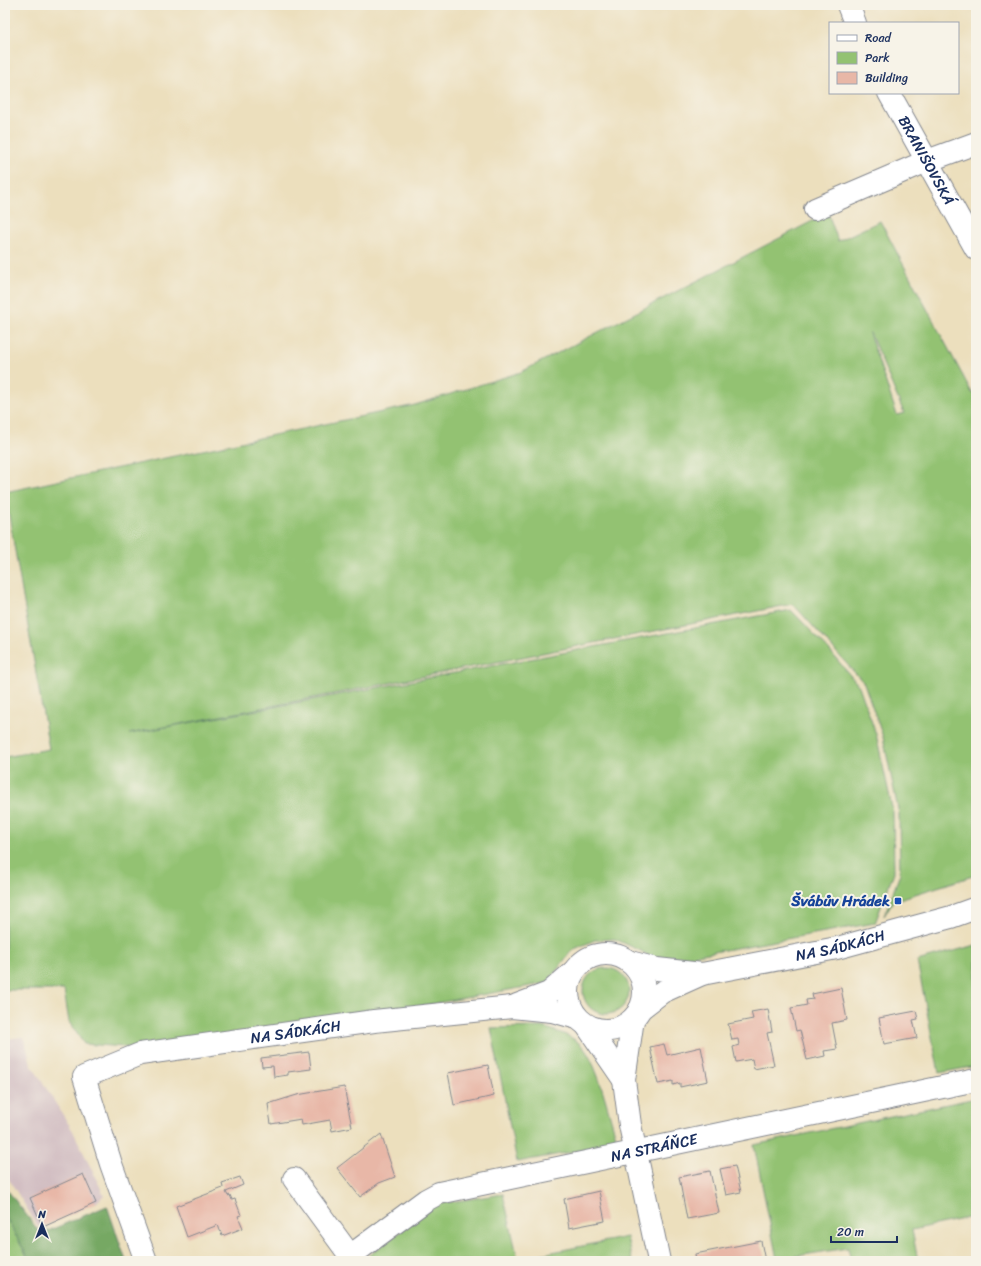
<svg xmlns="http://www.w3.org/2000/svg" width="981" height="1266" font-family="Sriracha,sans-serif">
<style>
.industrial{fill:#d2bec2}
.green{fill:#93c272;stroke:#577868;fill-rule:evenodd}
.forest{fill:#76a864;stroke:#486c61}
.building{fill:#e8b7a7}
.lines{fill:none;stroke-linecap:round;stroke-linejoin:round}
.minor-casing{stroke:#84878e;stroke-width:24}
.minor{stroke:#fff;stroke-width:22}
.transit-dot{fill:#1a4fb4;stroke:#f7f3e8;stroke-width:1.5}
.labels{text-anchor:middle;dominant-baseline:central;stroke-width:4;stroke-linejoin:round;paint-order:stroke}
.street-label{font-size:15px;fill:#1b2f5e;stroke:#f7f3e8}
.transit-label{font-size:15px;font-weight:bold;fill:#164399;stroke:#f7f3e8;text-anchor:end}
</style>
<rect width="100%" height="100%" fill="#f7f3e8"/>
<filter id="ink" filterUnits="userSpaceOnUse"><feTurbulence type="fractalNoise" baseFrequency=".025" numOctaves="2"/><feDisplacementMap in="SourceGraphic" scale="8" xChannelSelector="R" yChannelSelector="G"/><feConvolveMatrix kernelMatrix="1 2 1 2 8 2 1 2 1" color-interpolation-filters="sRGB"/></filter>
<filter id="wash" filterUnits="userSpaceOnUse"><feTurbulence type="fractalNoise" baseFrequency=".012" numOctaves="4" result="noise"/><feDisplacementMap in="SourceGraphic" scale="16" xChannelSelector="R" yChannelSelector="G"/><feGaussianBlur stdDeviation="0.9" result="paint"/><feColorMatrix in="noise" values="0 0 0 0 0 0 0 0 0 0 0 0 0 0 0 0 0 1.4 0 .05"/><feComposite in="paint" operator="in"/></filter>
<g filter="url(#wash)">
<rect width="100%" height="100%" fill="#ecdfbd"/>
<!-- industrial -->
<path class="industrial" d="M24,1037L31,1064L73,1131L104,1195L96,1203L39,1228L5,1173V1039Z"/>
<!-- green -->
<path class="green" d="M828,213L838,241L880,221L972,393L976,394V875L893,901L884,916L900,874L899,814L883,737L864,683L793,604L129,734L791,610L829,650L859,686L876,734L893,812L894,872L875,923L658,962L641,951L615,939L595,940L572,950L547,983L366,1016L137,1048L84,1044L69,1022L64,990H5V757L49,749L5,492L415,405L521,372ZM869,333H870L904,413L897,415Z
M976,945V1066L939,1073L917,961Z
M583 991a23 23 0 1 1 46 0a23 23 0 1 1-46 0Z
M542,1027C556,1031 574,1036 583,1047C599,1067 608,1112 616,1136L609,1145L517,1162L491,1028Z
M976,1098V1216L912,1230L918,1261H851L848,1248L777,1259L754,1145Z
M503,1194L518,1259L627,1237L632,1261H367V1257L437,1204Z
M5,1216L30,1261H5Z"/>
<!-- forest -->
<path class="forest" d="M5,1187L41,1234L107,1206L126,1261H30L5,1216Z"/>
<g id="blocks">
<!-- building -->
<path class="building" d="M841,988L847,1020L832,1023L837,1049L824,1051L825,1056L807,1060L800,1030L796,1031L791,1008L807,1005L806,1000L813,999L812,994Z
M768,1009L772,1032L767,1033L774,1065L754,1069L752,1059L736,1062L733,1047L739,1045L738,1039L732,1040L728,1024L753,1019L751,1012Z
M916,1011L918,1019L913,1020L917,1038L884,1044L879,1018Z
M664,1044L667,1055L701,1047L708,1081L680,1087V1083L673,1085V1081L658,1084L650,1047Z
M309,1052L311,1069L288,1072V1075L274,1077L273,1066L262,1067L261,1058Z
M488,1065L494,1096L454,1105L448,1073Z
M344,1087L352,1127L332,1131L330,1120L302,1125L301,1119L271,1124L268,1104L297,1095Z
M381,1134L395,1177L379,1183L360,1197L337,1168Z
M735,1166L741,1192L726,1195L720,1169Z
M710,1171L719,1213L687,1219L679,1177Z
M83,1174L96,1203L43,1227L30,1198Z
M240,1177L243,1185L226,1192L228,1196L230,1195L232,1200L235,1199L241,1215L238,1216L243,1228L222,1236L218,1225L187,1237L176,1206L223,1188L222,1183Z
M599,1191L605,1221L569,1228L564,1199Z
M761,1241L765,1261H696L695,1254Z"/>
</g>
</g>
<g filter="url(#ink)">
<use href="#blocks" fill-opacity="0" stroke="#84878e" stroke-width="1"/>
<g class="lines">
<defs>
<g id="minor">
<path d="M848,5L855,23"/>
<path id="s1" d="M889,93L976,249"/>
<path d="M815,209L927,161L976,143"/>
<circle cx="606" cy="992" r="38"/>
<path d="M630,962L657,969L702,974"/>
<path d="M517,1005L549,993L573,972"/>
<path id="s2" d="M640,1009L662,992L702,974L837,948L951,917L976,908"/>
<path d="M633,1019L624,1080L630,1125L659,1261"/>
<path d="M587,1026L624,1080"/>
<path d="M294,1179L354,1261"/>
<path id="s3" d="M350,1256L426,1200L439,1193L976,1080"/>
<path id="s4" d="M146,1261L111,1164L84,1077L140,1054L374,1021L512,1007L552,1011L577,1018"/>
</g>
</defs>
<!-- minor casing -->
<use href="#minor" class="minor-casing"/>
<!-- minor -->
<use href="#minor" class="minor"/>
</g>
</g>
<!-- markers -->
<rect class="transit-dot" x="894" y="897" width="8" height="8" rx="2"/>
<g class="labels">
<!-- street labels -->
<g class="street-label">
<text stroke="none"><textPath href="#s1" startOffset="77">BRANIŠOVSKÁ</textPath></text>
<text stroke="none"><textPath href="#s2" startOffset="213">NA SÁDKÁCH</textPath></text>
<text stroke="none"><textPath href="#s4" startOffset="412">NA SÁDKÁCH</textPath></text>
<text stroke="none"><textPath href="#s3" startOffset="329">NA STRÁŇCE</textPath></text>
</g>
<!-- transit labels -->
<g class="transit-label">
<text x="890" y="901">Švábův Hrádek</text>
</g>
</g>
<!-- margin -->
<rect width="981" height="1266" fill="none" stroke="#f7f3e8" stroke-width="20"/>
<!-- legend -->
<rect x="829" y="22" width="130" height="72" fill="#f7f3e8" stroke="#9fa5b1"/>
<rect x="837" y="35" width="20" height="6" fill="#ffffff" stroke="#9fa5b1"/>
<text x="865" y="42" font-size="12" fill="#1b2f5e">Road</text>
<rect x="837" y="52" width="20" height="12" fill="#93c272" stroke="#9fa5b1"/>
<text x="865" y="62" font-size="12" fill="#1b2f5e">Park</text>
<rect x="837" y="72" width="20" height="12" fill="#e8b7a7" stroke="#9fa5b1"/>
<text x="865" y="82" font-size="12" fill="#1b2f5e">Building</text>
<!-- north arrow -->
<g transform="translate(42 1224)" stroke="#f7f3e8" stroke-width="3" paint-order="stroke">
<path d="M0-3L7 15L0 10L-7 15Z" fill="#1b2f5e"/>
<text y="-6" font-size="11" font-weight="bold" text-anchor="middle" fill="#1b2f5e">N</text>
</g>
<!-- scale -->
<path d="M831 1236v6h66v-6" fill="none" stroke="#1b2f5e" stroke-width="2"/>
<text x="837" y="1236" font-size="12" fill="#1b2f5e" stroke="#f7f3e8" stroke-width="3" paint-order="stroke">20 m</text>
</svg>
